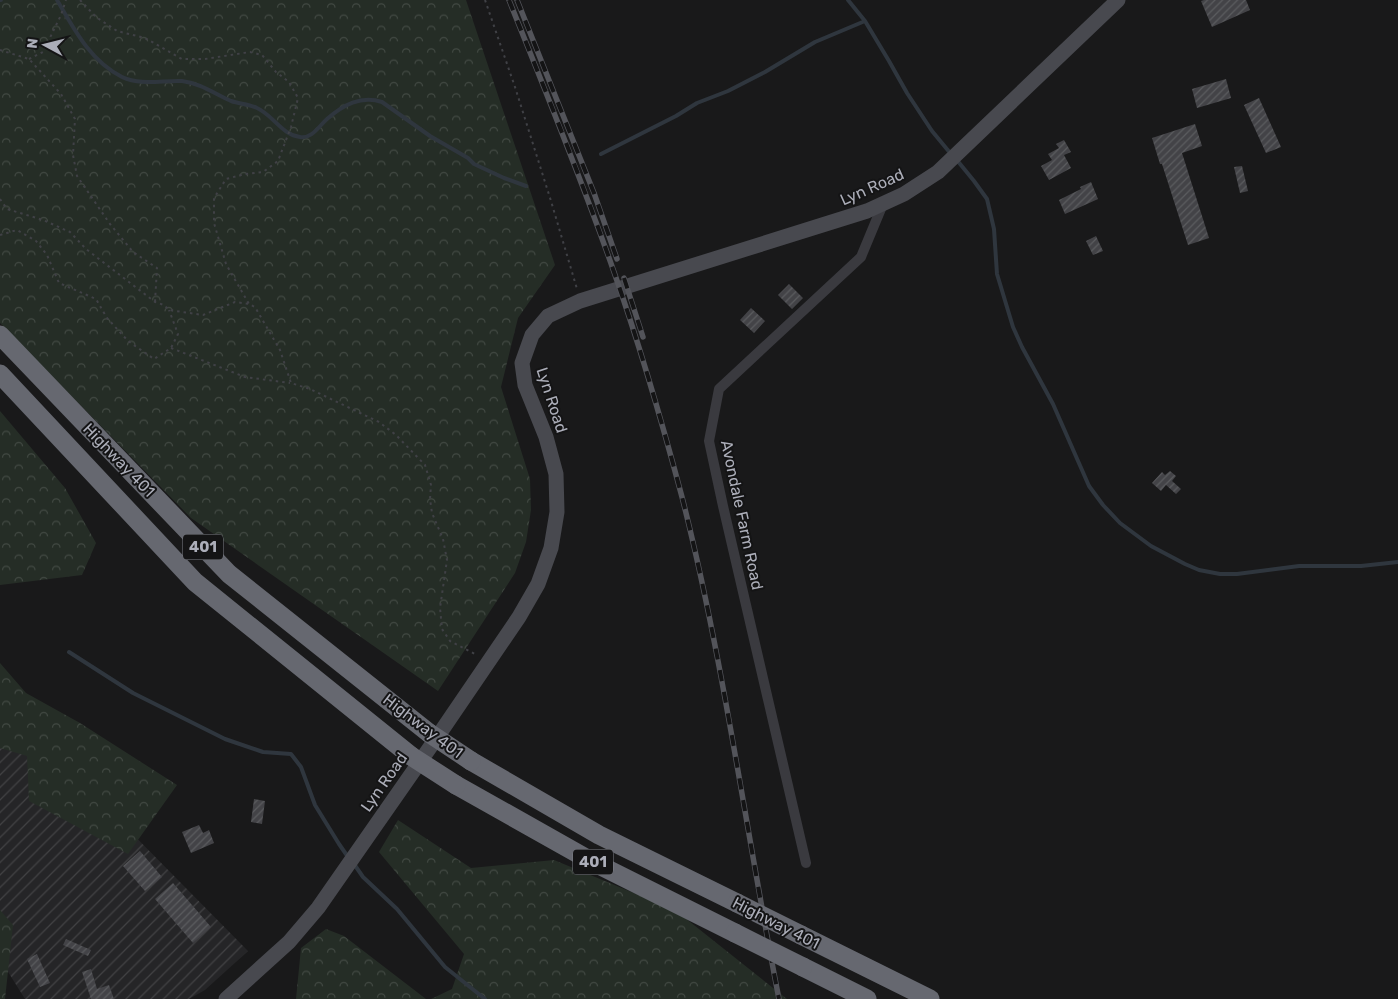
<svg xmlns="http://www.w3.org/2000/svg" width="1398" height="999" font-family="Rubik,sans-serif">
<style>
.industrial{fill:url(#industrial-furrows)}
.forest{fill:url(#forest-crowns)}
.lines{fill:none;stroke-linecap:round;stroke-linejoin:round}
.stream{stroke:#2f363e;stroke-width:4}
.building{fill:url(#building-hatch)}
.path{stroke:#404146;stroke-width:2;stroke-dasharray:2.5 4;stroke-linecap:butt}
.minor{stroke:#3a3a3f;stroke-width:10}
.secondary{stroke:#48494f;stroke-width:15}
.motorway{stroke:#666870;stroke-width:19}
.rail-casing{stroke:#53545a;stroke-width:5.5}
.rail{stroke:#141415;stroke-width:4;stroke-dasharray:11;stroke-linecap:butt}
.motorway-bridge{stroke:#666870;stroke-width:19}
.labels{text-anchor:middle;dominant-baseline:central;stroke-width:4;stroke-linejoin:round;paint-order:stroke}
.shield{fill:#141415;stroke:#7e8088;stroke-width:1}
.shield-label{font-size:15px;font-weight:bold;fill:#acaeb9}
.street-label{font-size:16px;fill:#acaeb9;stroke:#141415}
</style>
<defs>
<pattern id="industrial-furrows" width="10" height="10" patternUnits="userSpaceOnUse" patternTransform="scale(1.25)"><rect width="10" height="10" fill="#252527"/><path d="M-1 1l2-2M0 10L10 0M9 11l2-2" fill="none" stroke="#424244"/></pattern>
<pattern id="forest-crowns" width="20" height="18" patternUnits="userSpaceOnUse" patternTransform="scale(1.25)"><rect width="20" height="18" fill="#252d26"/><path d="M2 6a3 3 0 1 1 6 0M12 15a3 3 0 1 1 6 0" fill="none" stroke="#424943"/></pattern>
<pattern id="building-hatch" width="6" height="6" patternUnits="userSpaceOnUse" patternTransform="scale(1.25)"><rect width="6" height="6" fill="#434347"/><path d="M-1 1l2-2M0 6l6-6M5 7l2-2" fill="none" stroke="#5b5c5f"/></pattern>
</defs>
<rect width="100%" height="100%" fill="#19191a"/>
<!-- industrial -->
<path class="industrial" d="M0,707L36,736L248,951L205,990L189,999H25L0,959Z"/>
<!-- forest -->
<path class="forest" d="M0,0H466L555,265L518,318L501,387L530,479L531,510L526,542L515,573L438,691L191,518L0,323Z
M0,411L65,488L96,543L82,575L0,585Z
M0,663L26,693L80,723L177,785L128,854L29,801L27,756L0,748Z
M398,820L471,868L554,860L675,910L787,999H431L452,989L464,954L379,852Z
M0,910L13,925L5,999H0Z
M326,929L344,936L426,999H296L301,948Z"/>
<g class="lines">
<!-- stream -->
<path class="stream" d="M0,0H1
M57,0C74,29 90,61 122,77C141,86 163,80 182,81C200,83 215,94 231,101C240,104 249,104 257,108C273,115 282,135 300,137C312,139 319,126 327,119C343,105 361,95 382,102L430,136L468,158L474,164L504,178L526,186
M848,0L865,21L889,61L907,93L932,131L951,154
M601,154L676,116L697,103L728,91L765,72L815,42L865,21
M956,159L974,181L987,199L994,229L997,274L1013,327L1022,347L1053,404L1089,486L1103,505L1120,523L1151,546L1185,564L1199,570L1220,574H1237L1299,566H1361L1398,562
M69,652L133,693L225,739L263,752L291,754L301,767L315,805L339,844L348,857
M354,864L363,877L397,909L445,967L485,999"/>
</g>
<!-- building -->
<path class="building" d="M1204,0H1246L1250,10L1212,27L1201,1Z
M1226,79L1231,98L1197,108L1192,89Z
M1259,98L1281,147L1266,153L1244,105Z
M1195,124L1202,146L1182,153L1209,238L1188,245L1162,164H1160L1152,138Z
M1064,140L1071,152L1064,155L1071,168L1049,180L1041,166L1052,160L1048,154L1059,148L1056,144Z
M1242,166L1248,191L1240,193L1234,167Z
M1091,182L1098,199L1065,214L1059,200L1081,189L1080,187Z
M1096,236L1103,251L1093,255L1086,241Z
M789,284L803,298L792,309L778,295Z
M751,308L765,321L754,333L740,320Z
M1170,471L1176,476L1172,481L1181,489L1176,494L1166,485L1161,491L1152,483L1162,472L1165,475Z
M254,799L265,801L262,824L251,822Z
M199,825L203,833L209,830L214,843L191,853L182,832Z
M140,851L162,877L145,891L123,866Z
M173,883L211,927L193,943L155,899Z
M66,939L91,950L88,956L63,945Z
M37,954L50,983L40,987L27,959Z
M91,969L97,989L109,985L114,999H91L82,972Z"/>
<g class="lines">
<!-- path -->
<path class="path" d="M80,0L96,17L117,31L145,38L182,59H205L250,52L262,55L276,72L289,82L298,98L291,127L278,161L263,172L245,174L226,179L214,198V223L226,264L249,304
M485,0L515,87L551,201L577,289
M0,50L29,59L61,94L75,119L73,155L77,176L110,224L133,252L157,268L155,302
M29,59L43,52L61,15L66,0
M0,199L7,209L43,220L70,232L86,249L155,302L164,305L169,310L203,315L235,302L249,304L255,307L280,350L291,383L310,389L379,422L396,435L425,465L431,485L430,499L432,513L443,539L447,560L440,608L442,629L450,641L477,655
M0,235L17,230L36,241L47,255L59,283L96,299L107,318L128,341L154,359L171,348L178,334L169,310
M171,348L245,377L290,383"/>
<!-- minor -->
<path class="minor" d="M806,863L723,506L709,441L719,389L861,257L883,204"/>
<!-- secondary -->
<path class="secondary" d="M226,999L289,942L318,908L440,733L519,617L538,584L551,548L557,512L556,474L546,437L525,385L522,363L532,335L548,316L580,301L867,211L904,194L938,172L1118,0"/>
<!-- motorway -->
<path class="motorway" d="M0,335L229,574L429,733
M0,374L195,582L411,756
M471,761L599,835L737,903
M456,785L591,861L735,933
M801,935L930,999
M803,967L867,999"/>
<defs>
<path id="rail" d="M509,0C545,90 582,180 614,272C640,346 662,422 682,497C724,662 746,832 779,999
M517,0L594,193L617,259
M624,278L643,337"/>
</defs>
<!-- rail casing -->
<use href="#rail" class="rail-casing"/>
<!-- rail -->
<use href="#rail" class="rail"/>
<!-- motorway-bridge -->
<path class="motorway-bridge" d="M429,733L471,761
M411,756L456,785
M737,903L801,935
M735,933L803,967"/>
</g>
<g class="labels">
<!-- shield labels -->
<g class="shield">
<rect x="183" y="534.5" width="40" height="25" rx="4"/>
<rect x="573" y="849.5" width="40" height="25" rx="4"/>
</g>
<g class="shield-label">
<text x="203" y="547">401</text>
<text x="593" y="862">401</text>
</g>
<!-- street labels -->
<g class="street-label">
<text transform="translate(872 187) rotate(-24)">Lyn Road</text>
<text transform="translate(552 400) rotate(72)">Lyn Road</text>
<text transform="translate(119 460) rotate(46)">Highway 401</text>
<text transform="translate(742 515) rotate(78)">Avondale Farm Road</text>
<text transform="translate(423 726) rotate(37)">Highway 401</text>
<text transform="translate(384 782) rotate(-55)">Lyn Road</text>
<text transform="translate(776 923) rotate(27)">Highway 401</text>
</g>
</g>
<!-- north arrow -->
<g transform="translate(45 45) rotate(277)" stroke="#141415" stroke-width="4" paint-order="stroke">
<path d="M0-4L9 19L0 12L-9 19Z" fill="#acaeb9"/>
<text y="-8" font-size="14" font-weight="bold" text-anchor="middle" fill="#acaeb9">N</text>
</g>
</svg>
